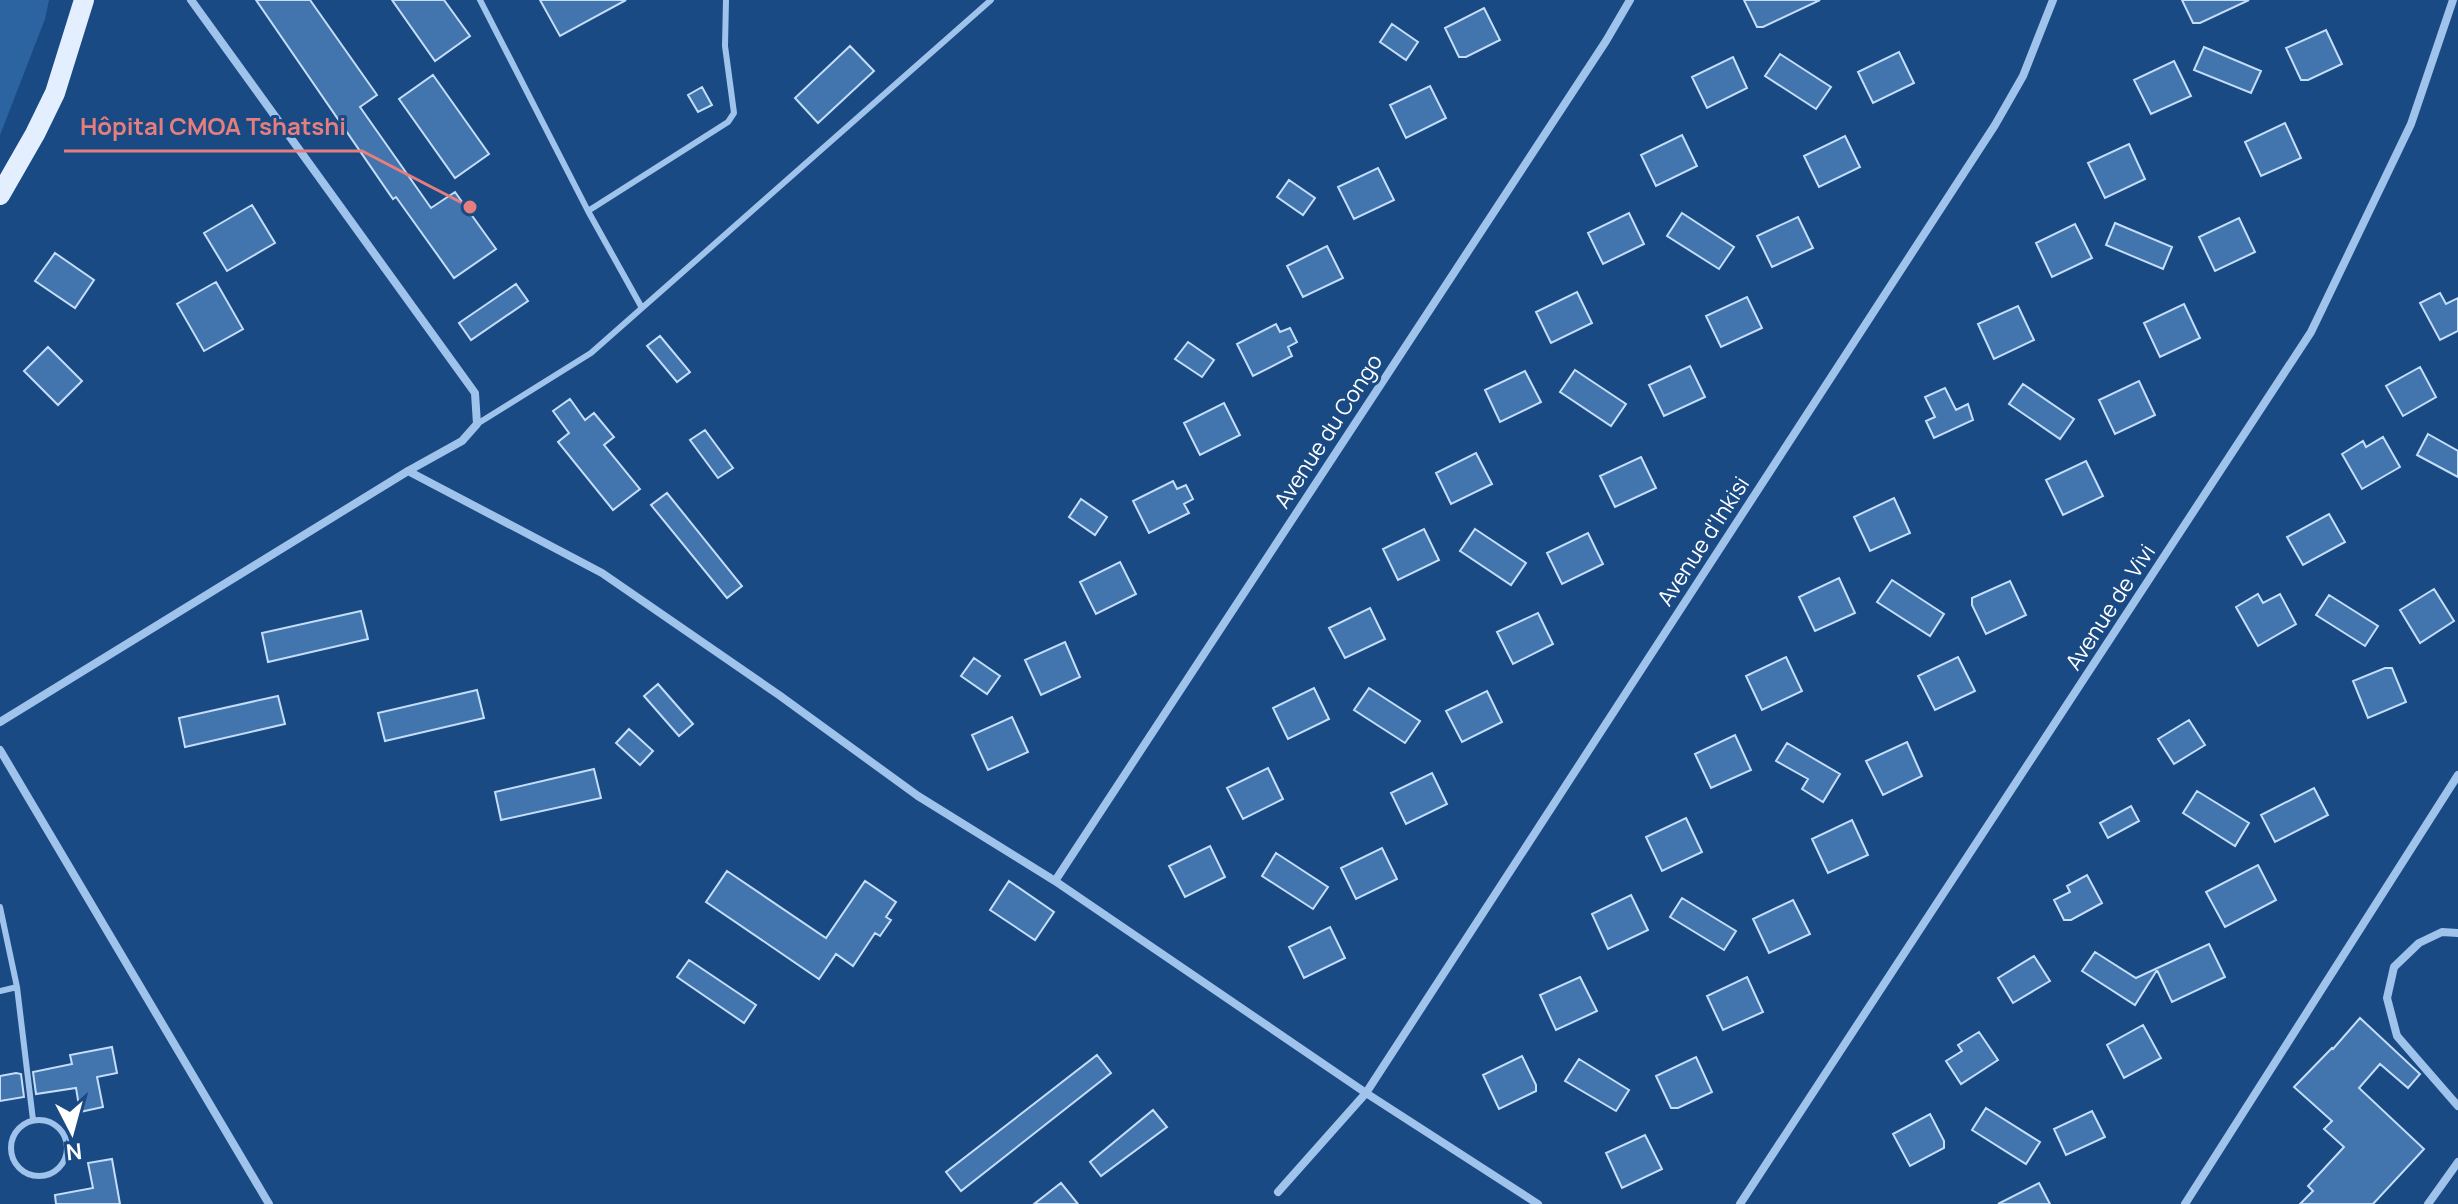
<svg xmlns="http://www.w3.org/2000/svg" width="2458" height="1204" font-family="Manrope,sans-serif">
<style>
.green{fill:#2c64a2}
.building{fill:#4274ad;stroke:#c4ddf8;stroke-width:2}
.lines{fill:none;stroke-linecap:round;stroke-linejoin:round}
.service{stroke:#9fc3eb;stroke-width:6}
.minor{stroke:#9fc3eb;stroke-width:8}
.primary{stroke:#e3efff;stroke-width:20}
.labels{text-anchor:middle;dominant-baseline:central;stroke-width:6;stroke-linejoin:round;paint-order:stroke}
.street-label{font-size:22px;fill:#fff;stroke:#1a4a84}
.leader{fill:none;stroke:#e67e7e;stroke-width:3}
.callout-dot{fill:#e67e7e;stroke:#1a4a84;stroke-width:3}
.callout-label{font-size:24px;text-anchor:middle;font-weight:bold;fill:#e67e7e;stroke:#1a4a84;stroke-width:6;stroke-linejoin:round;paint-order:stroke}
</style>
<rect width="100%" height="100%" fill="#1a4a84"/>
<!-- green -->
<path class="green" d="M0,0H49L45,19L0,135Z"/>
<!-- building -->
<path class="building" d="M256,0H310L377,95L360,107L431,208L455,192L496,249L454,278L396,197L393,199Z
M392,0H444L470,36L435,61Z
M540,0H626L560,36Z
M1744,0H1820L1763,27H1757Z
M2182,0H2249L2200,23H2193Z
M1484,8L1500,40L1466,57H1459L1445,28Z
M1392,24L1418,42L1406,60L1380,42Z
M2326,30L2342,64L2308,80H2301L2286,48Z
M850,46L874,71L818,123L795,98Z
M2204,47L2261,71L2251,93L2194,70Z
M1899,52L1914,83L1873,103L1858,72Z
M1780,54L1831,87L1816,109L1765,76Z
M1733,57L1747,88L1707,108L1692,77Z
M2174,61L2191,96L2151,114L2134,80Z
M433,75L489,154L455,178L399,99Z
M1430,86L1446,118L1406,138L1390,105Z
M702,87L712,105L698,112L688,95Z
M2285,123L2301,158L2261,176L2245,142Z
M1682,135L1697,166L1656,186L1641,155Z
M1845,136L1860,167L1819,187L1804,156Z
M2129,144L2145,179L2105,198L2088,163Z
M1378,168L1394,200L1354,219L1338,187Z
M1289,180L1315,198L1303,215L1277,197Z
M252,205L275,243L227,271L204,233Z
M1629,213L1644,244L1603,264L1588,233Z
M1682,213L1734,247L1719,269L1667,236Z
M1798,217L1813,248L1772,267L1757,236Z
M2239,218L2255,252L2215,271L2199,237Z
M2115,223L2172,247L2163,269L2106,245Z
M2075,224L2092,258L2052,277L2036,243Z
M1327,246L1343,278L1303,297L1287,266Z
M55,253L94,280L75,308L35,281Z
M216,282L243,329L204,351L177,304Z
M516,284L528,301L471,340L459,323Z
M1577,292L1592,323L1551,343L1536,312Z
M2440,293L2446,304L2458,298V331L2440,340L2420,303Z
M1747,297L1762,328L1721,347L1706,316Z
M2184,304L2200,338L2160,357L2144,323Z
M2018,306L2034,340L1994,359L1978,324Z
M1276,324L1280,332L1290,328L1297,342L1288,347L1292,356L1253,376L1237,344Z
M660,336L690,372L677,382L647,346Z
M1188,342L1214,360L1202,377L1175,359Z
M48,347L82,381L58,405L24,371Z
M1690,366L1705,397L1664,416L1649,385Z
M2420,367L2436,397L2403,416L2386,386Z
M1575,370L1626,404L1611,426L1560,392Z
M1525,371L1541,402L1500,422L1485,390Z
M2139,381L2155,415L2115,434L2099,400Z
M2023,384L2074,419L2060,439L2009,404Z
M1945,388L1956,410L1968,404L1973,420L1934,438L1926,421L1935,417L1925,397Z
M570,399L585,420L594,413L614,437L604,445L640,489L613,510L558,442L569,433L553,411Z
M1224,403L1240,435L1200,455L1184,423Z
M705,430L733,468L718,478L690,440Z
M2428,434L2458,451V477L2417,455Z
M2383,437L2400,467L2362,489L2342,454L2363,441L2366,447Z
M1476,453L1492,484L1451,504L1436,473Z
M1641,457L1656,488L1615,507L1600,476Z
M2086,461L2103,496L2063,515L2046,480Z
M1173,481L1177,489L1186,485L1193,499L1184,504L1189,513L1149,533L1133,501Z
M667,493L742,586L727,598L651,505Z
M1894,498L1910,533L1870,551L1854,517Z
M1081,499L1107,517L1095,535L1069,517Z
M2329,514L2345,542L2303,565L2287,537Z
M1424,529L1439,560L1398,580L1383,549Z
M1475,529L1526,563L1511,585L1460,551Z
M1588,533L1603,564L1562,584L1547,553Z
M1120,562L1136,594L1096,614L1080,582Z
M1839,578L1855,613L1815,631L1799,597Z
M1892,580L1944,614L1930,636L1877,602Z
M2010,581L2026,615L1986,634L1972,605V598Z
M2434,589L2454,621L2420,643L2400,610Z
M2258,594L2263,603L2280,594L2296,624L2258,646L2236,607Z
M2329,595L2378,626L2365,646L2316,615Z
M1370,608L1385,639L1345,658L1329,628Z
M361,611L368,639L268,662L262,633Z
M1538,613L1553,644L1513,664L1497,632Z
M1065,642L1080,677L1041,695L1025,660Z
M1786,657L1802,691L1762,710L1746,676Z
M1958,657L1975,691L1935,710L1918,676Z
M974,658L1000,676L987,694L961,676Z
M2385,668H2392L2406,702L2368,718L2353,681Z
M658,684L693,724L679,736L644,696Z
M1314,688L1329,719L1288,739L1273,708Z
M1369,688L1420,721L1405,743L1354,710Z
M477,690L484,718L385,741L378,713Z
M1487,691L1502,722L1462,742L1446,711Z
M278,696L285,724L185,747L179,718Z
M1012,717L1028,752L988,770L972,735Z
M2189,720L2205,745L2174,764L2158,739Z
M629,729L653,751L640,765L616,743Z
M1735,735L1751,770L1711,788L1695,754Z
M1907,742L1922,776L1883,795L1866,761Z
M1787,743L1840,774L1823,802L1802,789L1808,779L1776,761Z
M1268,768L1283,799L1243,819L1227,788Z
M594,769L601,798L501,820L495,792Z
M1432,773L1447,804L1406,824L1391,793Z
M2314,788L2328,815L2275,842L2261,815Z
M2197,791L2249,823L2235,846L2183,813Z
M2131,806L2139,821L2108,838L2100,823Z
M1686,818L1702,852L1662,871L1646,837Z
M1852,820L1868,855L1828,873L1812,839Z
M1210,846L1225,877L1185,897L1169,866Z
M1382,848L1397,879L1356,899L1341,868Z
M1276,853L1328,887L1313,909L1262,876Z
M2258,865L2276,900L2225,927L2206,892Z
M727,871L826,938L865,881L896,902L886,917L891,920L880,936L875,933L853,966L836,954L819,979L706,902Z
M2087,875L2102,903L2071,920H2064L2054,900L2070,892L2067,886Z
M1009,881L1054,912L1035,940L990,910Z
M1631,895L1648,930L1608,949L1592,914Z
M1682,898L1736,931L1724,950L1670,917Z
M1793,900L1810,934L1769,953L1753,919Z
M1330,927L1345,958L1304,978L1289,947Z
M2209,944L2225,977L2172,1002L2157,970L2135,1005L2082,971L2095,952L2136,978Z
M2034,956L2050,981L2013,1003L1998,978Z
M689,960L756,1005L744,1023L677,977Z
M1580,977L1597,1011L1556,1030L1540,995Z
M1747,977L1763,1012L1723,1030L1707,996Z
M2360,1018L2420,1074L2408,1088L2380,1064L2359,1088L2424,1149L2373,1204H2300L2313,1191L2308,1186L2344,1147L2324,1129L2332,1121L2294,1087L2332,1048L2333,1049Z
M2143,1025L2161,1058L2124,1078L2107,1045Z
M1979,1032L1998,1060L1961,1084L1946,1061L1962,1051L1958,1045Z
M112,1047L117,1073L97,1077L103,1107L80,1112L76,1088L36,1094L33,1072L72,1064L70,1055Z
M1097,1055L1111,1073L961,1191L946,1172Z
M1522,1056L1536,1085V1091L1499,1109L1483,1075Z
M1696,1057L1712,1092L1678,1108H1671L1656,1076Z
M1579,1059L1629,1090L1616,1111L1565,1081Z
M16,1073L21,1074L24,1097L0,1101V1076Z
M1986,1108L2040,1142L2026,1164L1972,1130Z
M1153,1110L1167,1127L1101,1176L1090,1162Z
M2092,1111L2105,1137L2066,1155L2054,1129Z
M1930,1114L1944,1141V1148L1910,1166L1893,1134Z
M1645,1135L1662,1169L1622,1188L1606,1153Z
M112,1159L120,1204H56L55,1195L93,1188L88,1163Z
M1061,1183L1078,1204H1034Z
M2039,1183L2050,1204H1998Z"/>
<g class="lines">
<!-- service -->
<path class="service" d="M480,0L588,211L642,308
M588,211L728,122L734,113L725,46L726,0
M477,424L591,353L991,0
M0,907L17,987L33,1120
M0,991L17,987
M11 1148a28 28 0 1 1 56 0a28 28 0 1 1-56 0Z"/>
<!-- minor -->
<path class="minor" d="M408,471L602,573L779,695L918,796L1055,881L1366,1093L1538,1204
M0,722L408,471L462,441L477,424L475,393L191,0
M0,750L269,1204
M1055,881L1606,41L1630,0
M2458,933L2442,932L2419,943L2394,967L2387,998L2397,1036L2458,1106
M1278,1192L1366,1093L1995,125L2023,76L2053,0
M1740,1204L2311,332L2411,124L2453,0
M2185,1204L2458,775
M2428,1204L2458,1162"/>
<!-- primary -->
<path class="primary" d="M0,195L35,134L55,93L84,0"/>
</g>
<g class="labels">
<!-- street labels -->
<g class="street-label">
<text transform="translate(1328 431) rotate(-57)">Avenue du Congo</text>
<text transform="translate(1703 541) rotate(-57)">Avenue d'Inkisi</text>
<text transform="translate(2110 607) rotate(-57)">Avenue de Vivi</text>
</g>
</g>
<!-- callouts -->
<path class="leader" d="M470 207L362 151H64"/>
<circle class="callout-dot" cx="470" cy="207" r="8"/>
<g class="callout-label">
<text x="213" y="135">Hôpital CMOA Tshatshi</text>
</g>
<!-- north arrow -->
<g transform="translate(72 1132) rotate(174)" stroke="#1a4a84" stroke-width="6" paint-order="stroke">
<path d="M0-6L14 30L0 20L-14 30Z" fill="#ffffff"/>
<text y="-12" font-size="22" font-weight="bold" text-anchor="middle" fill="#ffffff">N</text>
</g>
</svg>
